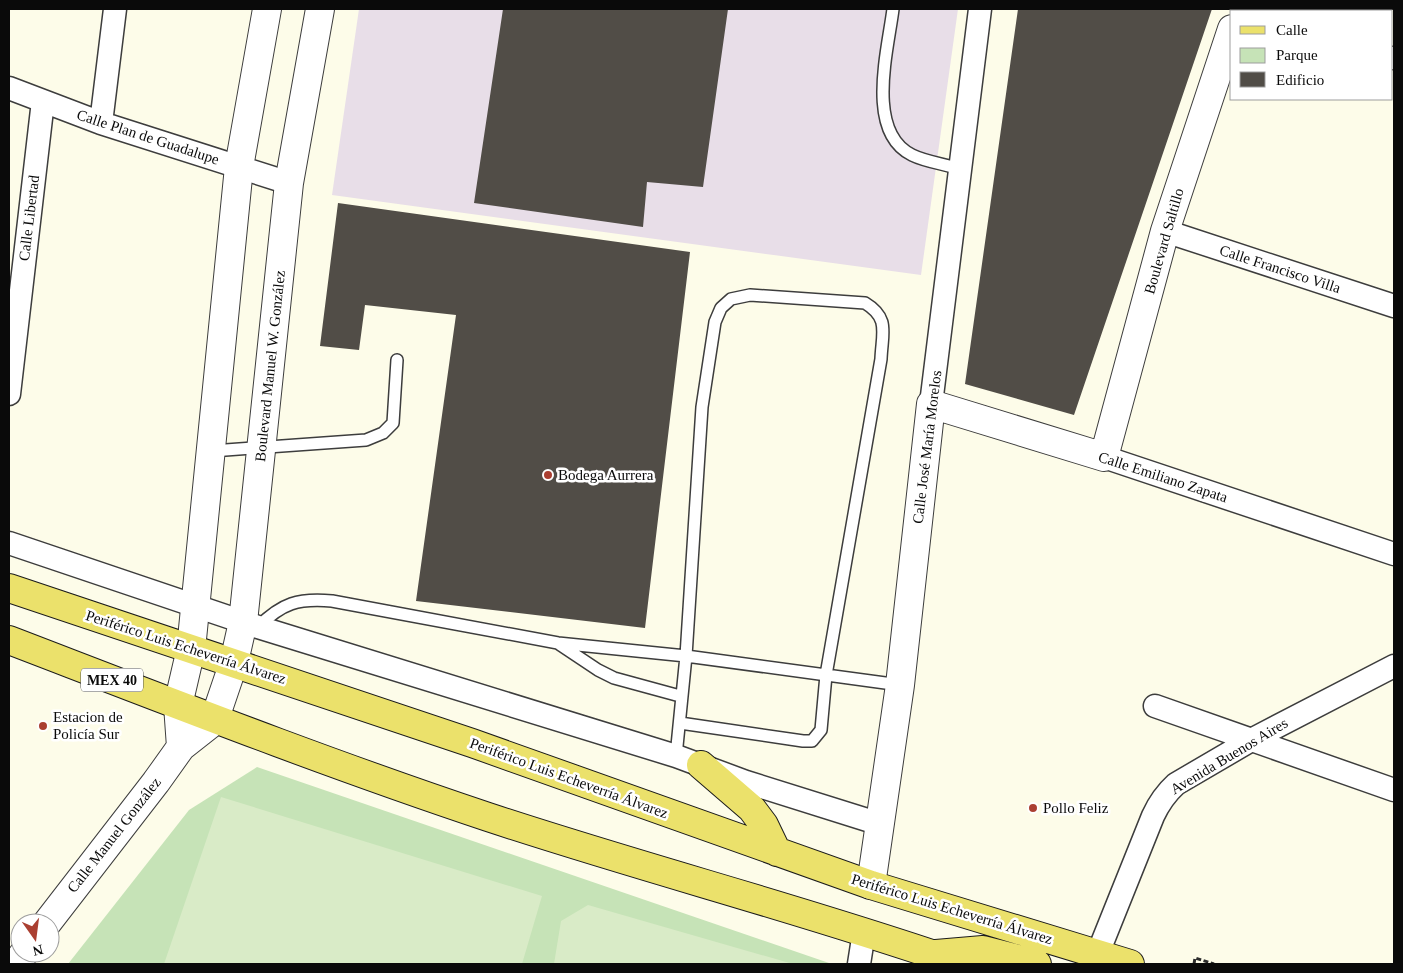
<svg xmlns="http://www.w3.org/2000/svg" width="1403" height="973" font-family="'Times New Roman',serif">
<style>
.industrial{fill:#e8dee8}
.green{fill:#c6e3b7}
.pitch{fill:#d9ebc7}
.building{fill:#514d47}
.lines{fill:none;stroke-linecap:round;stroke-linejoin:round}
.service-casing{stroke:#3d3d3d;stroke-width:14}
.minor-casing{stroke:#3d3d3d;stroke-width:25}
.tertiary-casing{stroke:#3d3d3d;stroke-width:30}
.primary-casing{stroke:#1b1b1b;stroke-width:30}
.path{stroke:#2c2c2c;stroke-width:3;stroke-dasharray:5 2.5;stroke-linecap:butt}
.service{stroke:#fff;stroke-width:11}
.minor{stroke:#fff;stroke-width:22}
.tertiary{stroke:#fff;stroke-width:28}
.primary{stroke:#ebe16b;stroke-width:28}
.poi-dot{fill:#aa3f31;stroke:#fff;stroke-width:2}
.labels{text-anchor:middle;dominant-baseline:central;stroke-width:5;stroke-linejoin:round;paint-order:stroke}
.shield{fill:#fff;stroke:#545454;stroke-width:1}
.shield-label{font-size:14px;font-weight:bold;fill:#0a0a0a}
.street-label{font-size:15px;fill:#0a0a0a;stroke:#fff}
.poi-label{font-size:15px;fill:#0a0a0a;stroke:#fff;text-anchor:start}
</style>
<rect width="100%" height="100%" fill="#fdfce9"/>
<!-- industrial -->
<path class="industrial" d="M359,9H958L921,275L332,195Z"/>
<!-- green -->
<path class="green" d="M257,767L829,963L828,964H68L189,810Z"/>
<!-- pitch -->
<path class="pitch" d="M221,797L542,896L522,964H164Z
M588,905L793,964H554L561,921Z"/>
<!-- building -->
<path class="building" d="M503,9H728L703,187L647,182L643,227L474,203Z
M1018,9H1212L1074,415L965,384Z
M338,203L690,252L645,628L416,601L456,315L365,305L359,350L320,346Z"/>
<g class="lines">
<defs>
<path id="service" d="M893,9C888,50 865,132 912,155C926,162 945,164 960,169
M212,451L366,440L383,433L393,423L397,360
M258,627C282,603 298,598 332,601L558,643L686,656L900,685
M559,644L598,670L614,678L680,696
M676,756L686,656L702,407L715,322L721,308L731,299L750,295L865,303C890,318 882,333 881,359L826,675L821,730L812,741H803L680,723"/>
<path id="minor" d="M1251,9L1258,11
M1392,58H1394
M9,88L101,123L289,183
M101,123L115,9
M1165,231L1394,306
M9,394L43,101
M931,404L980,9
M1104,457L1394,554
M9,543L258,627L676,756L746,782L880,824
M1155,706L1394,790
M1098,953L1153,816C1159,803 1165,794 1176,784L1253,739L1394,666
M859,964L864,932"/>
<path id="tertiary" d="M181,747L178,705L191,649L239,167L267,9
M871,885L900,685L931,404L1104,457L1165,231L1232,29
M47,923L156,782L181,747L214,721L234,662L243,622L289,183L320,9
M16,964L24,953"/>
<path id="primary" d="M9,588L472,743L871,885L1130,964
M9,640C168,701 326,763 488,817C645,869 805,910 961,964
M701,765L752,809L764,825L777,852
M936,954L983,950L1037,964"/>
</defs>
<!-- service casing -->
<use href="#service" class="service-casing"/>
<!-- minor casing -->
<use href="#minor" class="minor-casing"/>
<!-- tertiary casing -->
<use href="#tertiary" class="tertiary-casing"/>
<!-- primary casing -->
<use href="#primary" class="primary-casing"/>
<!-- path -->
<path class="path" d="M1194,964L1195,958L1214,964"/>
<!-- service -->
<use href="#service" class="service"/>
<!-- minor -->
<use href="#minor" class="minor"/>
<!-- tertiary -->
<use href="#tertiary" class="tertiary"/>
<!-- primary -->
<use href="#primary" class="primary"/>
</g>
<!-- markers -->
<g class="poi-dot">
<circle cx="548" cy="475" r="5"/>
<circle cx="43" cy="726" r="5"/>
<circle cx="1033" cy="808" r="5"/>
</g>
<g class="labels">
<!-- shield labels -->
<rect class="shield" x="81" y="668.5" width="62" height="23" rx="4"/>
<g class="shield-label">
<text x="112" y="680">MEX 40</text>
</g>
<!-- street labels -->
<g class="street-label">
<text transform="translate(148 137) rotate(18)">Calle Plan de Guadalupe</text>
<text transform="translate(29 218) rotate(-83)">Calle Libertad</text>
<text transform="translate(1164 241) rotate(-74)">Boulevard Saltillo</text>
<text transform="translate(1280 269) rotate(18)">Calle Francisco Villa</text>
<text transform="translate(270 366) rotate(-84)">Boulevard Manuel W. González</text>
<text transform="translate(927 447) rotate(-83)">Calle José María Morelos</text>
<text transform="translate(1163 477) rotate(18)">Calle Emiliano Zapata</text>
<text transform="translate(186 647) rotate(18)">Periférico Luis Echeverría Álvarez</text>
<text transform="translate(1229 756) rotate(-31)">Avenida Buenos Aires</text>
<text transform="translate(569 778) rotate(20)">Periférico Luis Echeverría Álvarez</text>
<text transform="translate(114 835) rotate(-52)">Calle Manuel González</text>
<text transform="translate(952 909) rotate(17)">Periférico Luis Echeverría Álvarez</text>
</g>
<!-- poi labels -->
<g class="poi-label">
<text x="558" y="475">Bodega Aurrera</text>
<text x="53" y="717">Estacion de<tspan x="53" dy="17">Policía Sur</tspan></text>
<text x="1043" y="808">Pollo Feliz</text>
</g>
</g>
<!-- border -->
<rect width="1403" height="973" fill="none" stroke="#0a0a0a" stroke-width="20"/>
<!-- legend -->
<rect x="1230" y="10" width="162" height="90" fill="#ffffff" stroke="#9d9d9d"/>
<rect x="1240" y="26" width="25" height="8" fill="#ebe16b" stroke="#9d9d9d"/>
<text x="1276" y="35" font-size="15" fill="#0a0a0a">Calle</text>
<rect x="1240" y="48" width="25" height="15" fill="#c6e3b7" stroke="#9d9d9d"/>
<text x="1276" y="60" font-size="15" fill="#0a0a0a">Parque</text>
<rect x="1240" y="72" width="25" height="15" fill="#514d47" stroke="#9d9d9d"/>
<text x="1276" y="85" font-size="15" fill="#0a0a0a">Edificio</text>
<!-- north arrow -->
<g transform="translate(35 938) rotate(166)"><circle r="24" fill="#ffffff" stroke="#9d9d9d"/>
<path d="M0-4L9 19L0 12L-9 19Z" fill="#aa3f31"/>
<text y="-8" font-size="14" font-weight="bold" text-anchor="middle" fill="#0a0a0a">N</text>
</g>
</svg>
